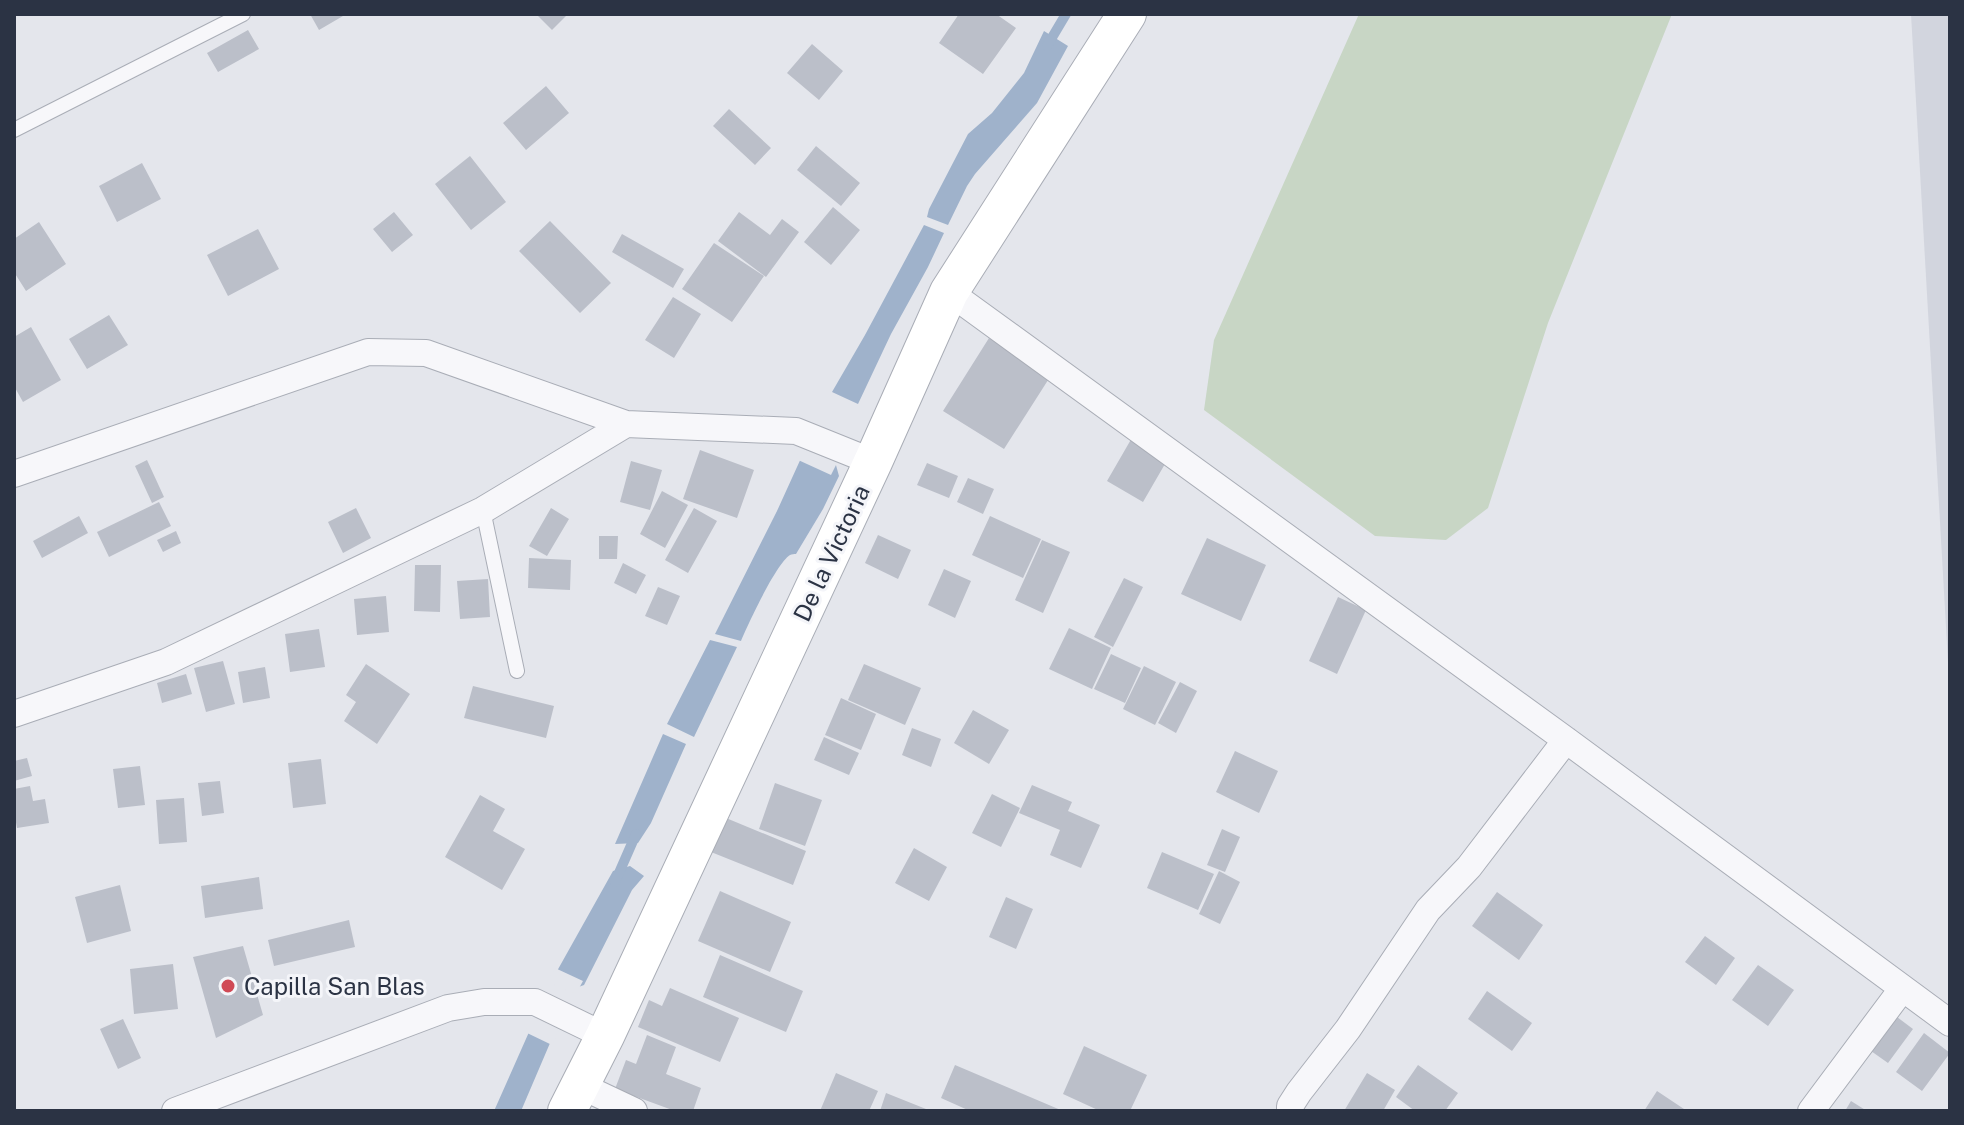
<svg xmlns="http://www.w3.org/2000/svg" width="1964" height="1125" font-family="'Public Sans',sans-serif">
<style>
.built{fill:#d2d5de}
.green{fill:#c8d6c5}
.water{fill:#9fb2cb}
.pier{fill:#e4e6ec}
.lines{fill:none;stroke-linecap:round;stroke-linejoin:round}
.stream{stroke:#9fb2cb;stroke-width:10}
.building{fill:#bbbfc9}
.service-casing{stroke:#a9adb6;stroke-width:16}
.minor-casing{stroke:#a9adb6;stroke-width:28}
.secondary-casing{stroke:#a9adb6;stroke-width:40}
.service{stroke:#f7f7fa;stroke-width:14}
.minor{stroke:#f7f7fa;stroke-width:26}
.secondary{stroke:#fff;stroke-width:38}
.poi-dot{fill:#d04955;stroke:#f4f5f9;stroke-width:3}
.labels{text-anchor:middle;dominant-baseline:central;stroke-width:6;stroke-linejoin:round;paint-order:stroke}
.street-label{font-size:24px;fill:#2b3344;stroke:#f4f5f9}
.poi-label{font-size:24px;fill:#2b3344;stroke:#f4f5f9;text-anchor:start}
</style>
<rect width="100%" height="100%" fill="#e4e6ec"/>
<!-- built -->
<path class="built" d="M1911,14H1950V697Z"/>
<!-- green -->
<path class="green" d="M1359,14H1672L1548,323L1488,508L1446,540L1375,536L1204,410L1214,340Z"/>
<!-- water -->
<path class="water" d="M1044,31L1068,46L1037,103L975,174L967,186L948,225L927,217L929,209L968,134L992,113L1024,73Z
M924,225L944,233L928,267L891,334L858,404L832,392L865,335Z
M807,445L834,458L839,476L823,509L796,554C794,554 792,554 790,555C776,564 748,624 741,641L715,634L777,511Z
M710,640L737,647L694,737L667,724Z
M663,734L686,744L651,823L638,843L615,844Z
M630,866L644,876L632,890L584,985L573,989L552,980L613,871Z
M537,1014L559,1022L521,1111H494Z"/>
<!-- pier -->
<path class="pier" d="M803,443L839,459L831,475L796,459Z
M555,968L583,981L577,992L572,993L550,983L549,979Z
M533,1012L563,1021L552,1045L525,1032Z"/>
<g class="lines">
<!-- stream -->
<path class="stream" d="M1047,46L1066,14
M615,882L636,834"/>
</g>
<!-- building -->
<path class="building" d="M310,14H342L343,16L319,30Z
M536,14H568L552,30Z
M959,14H996L1016,28L983,74L939,43Z
M248,30L259,49L218,72L207,53Z
M812,44L843,71L819,100L787,73Z
M546,86L569,113L526,150L503,123Z
M729,109L771,148L755,165L713,126Z
M816,146L860,183L841,206L797,170Z
M470,156L506,202L471,230L435,184Z
M142,163L161,199L117,222L99,186Z
M833,207L860,230L831,265L804,242Z
M394,212L413,235L392,252L373,229Z
M739,212L770,235L782,219L799,232L766,277L718,241Z
M550,221L611,283L580,313L519,251Z
M39,222L66,264L26,291L14,272V239Z
M258,229L279,269L228,296L207,255Z
M622,234L684,269L673,288L612,252Z
M714,243L764,276L732,322L682,289Z
M673,297L701,314L674,358L645,340Z
M109,315L128,345L87,369L69,339Z
M31,327L61,380L23,402L14,386V337Z
M989,338L1050,377L1004,449L943,411Z
M1133,436L1169,457L1143,502L1107,481Z
M700,450L754,470L737,518L683,499Z
M147,460L164,497L152,503L135,466Z
M631,461L662,470L650,510L620,502Z
M927,463L958,476L949,498L917,485Z
M968,478L994,489L983,514L957,502Z
M662,491L688,505L665,548L640,534Z
M159,502L171,526L109,557L97,532Z
M356,508L371,538L343,553L328,522Z
M551,508L569,519L547,556L529,546Z
M694,508L717,521L688,573L665,560Z
M79,516L88,533L42,558L33,541Z
M990,516L1041,539L1023,578L972,555Z
M176,531L181,543L163,552L157,540Z
M878,535L911,550L898,579L865,563Z
M599,536H618L617,559H599Z
M1207,538L1266,565L1241,621L1181,594Z
M1042,540L1070,552L1043,613L1015,600Z
M529,558L571,560L570,590L528,588Z
M623,563L646,575L636,594L614,583Z
M415,565H441L440,612L414,611Z
M944,569L971,581L955,618L928,605Z
M1124,578L1143,587L1113,647L1094,637Z
M488,579L490,617L460,619L457,581Z
M658,587L680,596L667,625L645,616Z
M386,596L389,632L357,635L354,599Z
M1338,597L1366,610L1337,674L1309,661Z
M1069,628L1111,648L1092,689L1049,669Z
M319,629L325,667L290,672L285,634Z
M1111,654L1141,668L1125,703L1094,689Z
M223,661L235,704L206,712L194,668Z
M366,664L410,694L377,744L344,721L356,702L346,695Z
M864,664L921,688L905,725L848,700Z
M1144,666L1176,682L1155,725L1123,709Z
M265,667L270,698L243,703L238,672Z
M186,674L192,694L162,703L157,683Z
M1180,682L1197,691L1176,733L1158,723Z
M473,686L554,706L546,738L464,718Z
M841,698L876,714L861,750L825,735Z
M973,710L1009,730L989,764L954,743Z
M912,728L941,739L931,767L902,755Z
M824,737L859,753L849,775L814,760Z
M1235,751L1278,771L1259,813L1216,792Z
M27,758L32,776L14,781V761Z
M321,759L326,804L293,808L288,763Z
M140,766L145,805L118,808L113,769Z
M220,781L224,813L202,816L198,783Z
M775,783L822,800L805,846L759,829Z
M1032,785L1072,802L1068,811L1100,825L1081,868L1050,855L1060,830L1019,813Z
M30,786L33,801L45,799L49,823L17,828L14,811V789Z
M992,794L1020,808L1001,847L972,833Z
M480,795L505,809L493,831L525,849L502,890L445,857Z
M184,798L187,842L159,844L156,800Z
M726,818L806,851L793,885L711,852Z
M1222,829L1240,837L1225,872L1207,865Z
M914,848L947,867L929,901L895,883Z
M1162,852L1214,874L1198,910L1147,888Z
M1219,871L1240,882L1220,924L1199,914Z
M259,877L263,909L205,918L201,886Z
M120,885L131,931L87,943L75,897Z
M720,891L791,922L770,972L698,941Z
M1497,892L1543,925L1519,960L1472,926Z
M1006,897L1033,909L1016,949L989,937Z
M349,920L355,947L274,966L268,940Z
M1705,936L1735,958L1716,985L1685,962Z
M243,946L263,1015L216,1038L193,957Z
M720,955L803,991L786,1032L703,997Z
M173,964L178,1009L134,1014L130,969Z
M1758,965L1794,990L1768,1026L1732,1000Z
M670,988L739,1018L720,1062L638,1027L649,1000L662,1006Z
M1487,991L1532,1023L1512,1051L1468,1019Z
M1897,1017L1913,1029L1888,1063L1871,1051Z
M123,1019L141,1058L118,1069L100,1029Z
M1924,1033L1950,1053L1922,1091L1896,1072Z
M647,1035L676,1047L666,1074L701,1088L693,1111H675L615,1089L626,1060L636,1064Z
M1084,1046L1147,1075L1130,1111H1100L1063,1094Z
M955,1065L1063,1111H970L941,1098Z
M1418,1065L1458,1093L1445,1111H1415L1396,1097Z
M836,1073L878,1091L869,1111H820Z
M1367,1073L1395,1090L1383,1111H1344Z
M1657,1091L1687,1111H1644Z
M886,1093L931,1111H880Z
M1851,1101L1867,1111H1845Z"/>
<g class="lines">
<defs>
<path id="service" d="M14,130L243,14
M483,510L517,671"/>
<path id="minor" d="M949,292L1566,740L1950,1023
M14,474L368,352L426,353L626,424
M14,714L166,662L483,510L626,424L796,431L873,462
M579,1085L634,1111
M175,1111L448,1008L484,1002H535L605,1036
M1290,1111V1106L1299,1092L1348,1029L1428,910L1469,867L1566,740
M1811,1111L1902,989"/>
<path id="secondary" d="M567,1111L605,1036L873,462L949,292L1127,14"/>
</defs>
<!-- service casing -->
<use href="#service" class="service-casing"/>
<!-- minor casing -->
<use href="#minor" class="minor-casing"/>
<!-- secondary casing -->
<use href="#secondary" class="secondary-casing"/>
<!-- service -->
<use href="#service" class="service"/>
<!-- minor -->
<use href="#minor" class="minor"/>
<!-- secondary -->
<use href="#secondary" class="secondary"/>
</g>
<!-- markers -->
<circle class="poi-dot" cx="228" cy="986" r="8"/>
<g class="labels">
<!-- street labels -->
<g class="street-label">
<text transform="translate(831 553) rotate(-65)">De la Victoria</text>
</g>
<!-- poi labels -->
<g class="poi-label">
<text x="244" y="986">Capilla San Blas</text>
</g>
</g>
<!-- border -->
<rect width="1964" height="1125" fill="none" stroke="#2b3344" stroke-width="32"/>
</svg>
